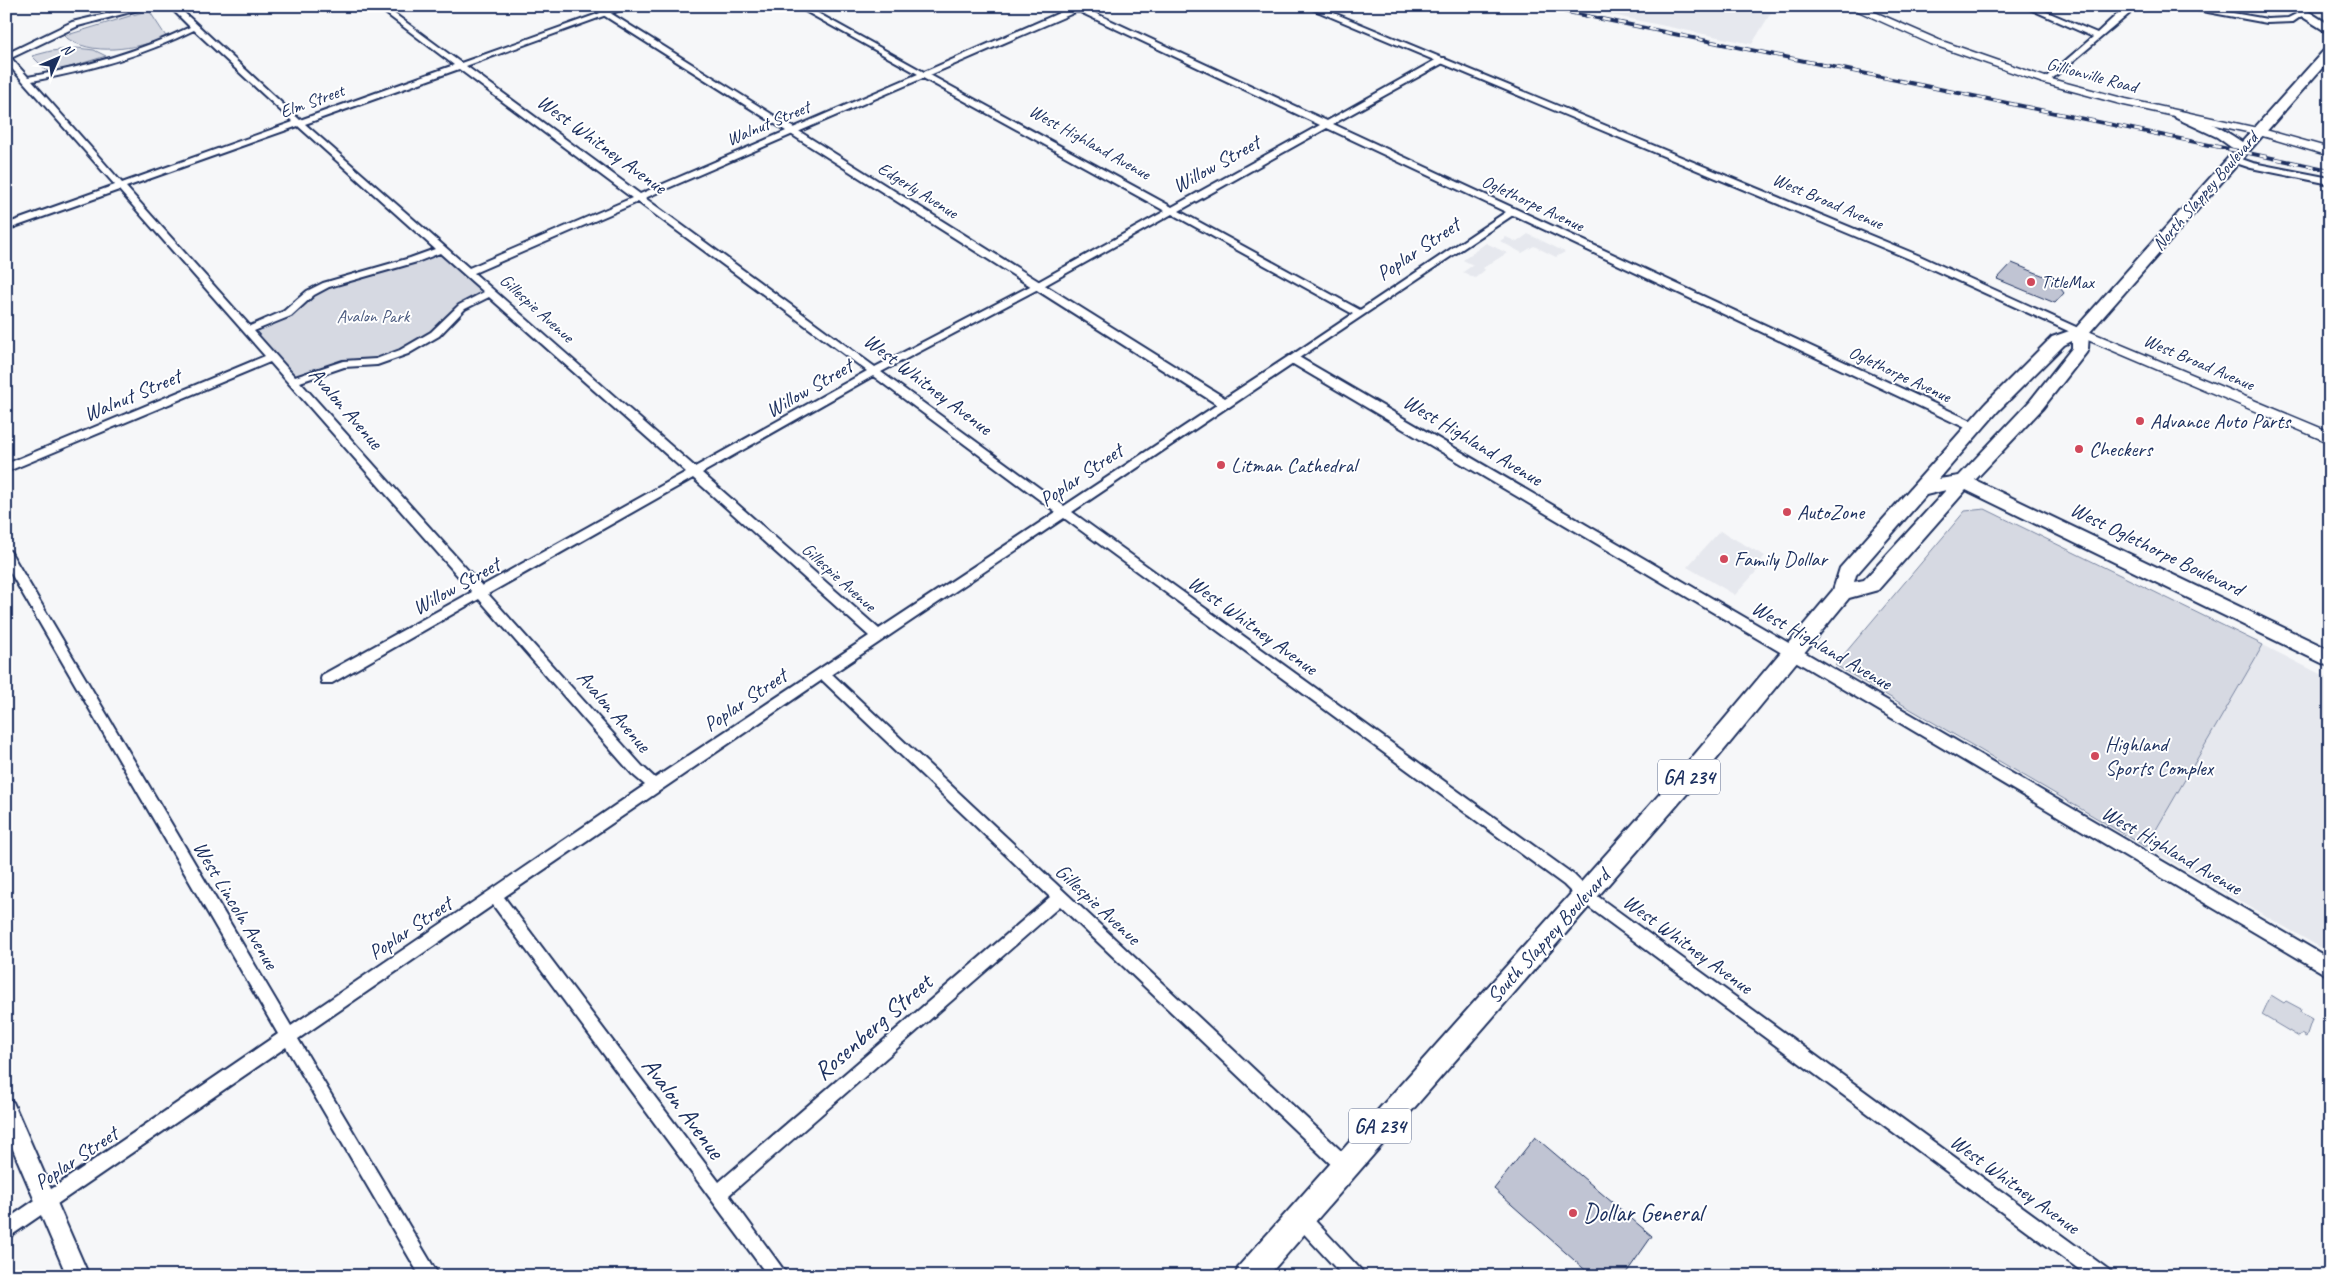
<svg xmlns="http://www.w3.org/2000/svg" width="2336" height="1282" font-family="Caveat,sans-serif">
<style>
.built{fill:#e6e8ee}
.green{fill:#d6d9e2;stroke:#7884a0}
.building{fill:#c0c4d3;stroke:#1b2f5e}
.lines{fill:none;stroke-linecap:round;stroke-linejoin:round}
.minor-casing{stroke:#1b2f5e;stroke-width:4}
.tertiary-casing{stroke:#1b2f5e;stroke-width:4}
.secondary-casing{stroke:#1b2f5e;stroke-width:3}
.primary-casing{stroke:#1b2f5e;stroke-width:4}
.minor{fill:#fff;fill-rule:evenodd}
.tertiary{fill:#fff;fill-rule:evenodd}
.secondary{fill:#fff;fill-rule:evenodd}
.primary{fill:#fff;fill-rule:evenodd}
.rail-casing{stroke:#1b2f5e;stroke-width:4}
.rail{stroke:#fff;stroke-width:2.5;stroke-dasharray:8;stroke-linecap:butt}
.poi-dot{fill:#d1495b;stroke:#fff;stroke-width:2}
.labels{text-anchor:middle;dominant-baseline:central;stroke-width:4;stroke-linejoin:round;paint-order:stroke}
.far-street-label{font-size:18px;fill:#1b2f5e;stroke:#fff}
.far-poi-label{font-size:18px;fill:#1b2f5e;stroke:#fff;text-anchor:start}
.far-park-label{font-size:18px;fill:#4a5a7f;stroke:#fff}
.shield{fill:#fff;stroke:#5f6d8e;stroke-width:1}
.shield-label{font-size:20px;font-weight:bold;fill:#1b2f5e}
.street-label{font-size:21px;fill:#1b2f5e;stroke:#fff}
.poi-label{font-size:21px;fill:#1b2f5e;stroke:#fff;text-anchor:start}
.near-street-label{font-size:25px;fill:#1b2f5e;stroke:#fff}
.near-poi-label{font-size:25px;fill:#1b2f5e;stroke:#fff;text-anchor:start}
</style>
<rect width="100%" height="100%" fill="#f6f7f9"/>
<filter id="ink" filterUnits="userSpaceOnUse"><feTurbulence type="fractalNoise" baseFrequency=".02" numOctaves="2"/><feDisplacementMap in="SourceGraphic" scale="10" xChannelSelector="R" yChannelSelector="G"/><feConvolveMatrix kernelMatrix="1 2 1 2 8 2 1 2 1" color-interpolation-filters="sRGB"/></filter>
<g filter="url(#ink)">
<!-- built -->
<path class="built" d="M1568,6H1775L1752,44Z
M1528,234L1565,252L1556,257L1534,246L1522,253L1500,241L1506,237L1517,242Z
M1486,243L1507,253L1483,268L1485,270L1475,278L1463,272L1473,265L1463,260Z
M1720,531L1765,556L1761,560L1765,562L1735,595L1687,567Z
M2263,645L2330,679V953L2146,847Z"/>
<!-- green -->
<path class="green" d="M143,12H150L167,38C135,48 92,58 64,36Z
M77,48L94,50L106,56L54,72H48L32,56L51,51Z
M441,250L490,292L460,307L433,334L389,357L342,363L294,379L250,331L270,323L305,297L351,276Z
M1985,509L2263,645L2146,847L1835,665L1965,511Z
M2271,995L2284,1003L2286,1001L2301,1009L2300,1012L2312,1019L2306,1037L2301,1034L2299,1037L2262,1015Z"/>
<!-- building -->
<path class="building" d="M2012,263L2064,284L2061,289L2064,293L2055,303L1997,279Z
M1535,1137L1652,1236L1624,1276H1592L1494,1189Z"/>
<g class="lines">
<defs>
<path id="minor" d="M140,6H153L78,26L11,58L28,77C85,67 138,52 190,27L169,6H177L300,120L454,65L376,6H384L461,63L620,6H631L466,66L640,194L918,74L796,6H805L924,72L1075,6H1085L1084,8L1327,121L1439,58H1445V62L1333,124L1978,424L1979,427L1978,430H1970L1513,215L1293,362L1289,361V357L1353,314L1172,214L1040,288L881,372L1064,506L1221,402H1229V406L1072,512L1574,875L1589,890L2109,1270L2112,1276H2088L1579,900L1564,885L1064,518L832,674L1351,1160L1353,1166L1351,1172L1345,1174L1339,1172L1060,906L729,1195L788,1276H768L493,905L298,1039L439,1276H420L286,1047L6,1239V1220L278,1034L6,565V550L10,551L291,1026L645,785L632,774L479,599L332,683H322L321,679L322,675L472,592L270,362L6,472V464L265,356L119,190L6,230V224L115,185L6,62V54L72,22ZM1078,11L1320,125L1172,207L930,75ZM194,30L293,122L122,183L32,81C88,71 142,56 194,30ZM459,69L632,198L469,268L305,124ZM923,78L1165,211L1034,284L875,367L645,198ZM298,126L435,249L410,258L323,283L307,291L284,311L250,326L126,187ZM1327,128L1506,212L1360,310L1179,211ZM638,202L867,371L695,467L474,273ZM440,253L484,292L459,305L431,332L400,350L376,359L343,361L295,377L254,331L291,316L314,295L329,287L417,262ZM489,297L686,472L482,586L300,382L344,367L377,365L408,354L439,336L465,309ZM873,376L1056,512L879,629L702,473ZM693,478L869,636L655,778L642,766L488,594ZM822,680L1050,897L719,1182L504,897Z
M2023,6H2033L2097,33L2126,6H2133L2129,14L2047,83L2043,81L2044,79L2093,37Z
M2175,6H2193L2267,19L2288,18L2302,11L2306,13L2293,22L2267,23Z
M2233,156L2253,163L2330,178V184L2251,168L2230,161L2229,159Z
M1300,1208L1306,1211L1361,1270L1364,1276H1343L1294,1223L1291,1217L1294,1211Z"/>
<path id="tertiary" d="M589,6H599L1225,398L1289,356H1297L2330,959V977L1293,364L1229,407H1221Z
M1305,6H1317L1920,256L2087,332L2085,335H2077L1912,260Z
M6,1099L13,1102L89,1276H67L6,1133Z"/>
<path id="secondary" d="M1847,6H1861L1939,40L2051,79L2126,99L2262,129L2330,148V156L2256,134L2124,105L2043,83L1931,44Z
M2081,328L2330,432V443L2076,335L2074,332Z"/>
<path id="primary" d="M2285,6H2300L2330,25V34Z
M2330,47V59L2089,333L2088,349L2086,353L2042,409L1975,480L2330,650V667L1966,490L1878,590L1849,598L1706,772L1268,1276H1235L1239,1266L1690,760L1833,590L1840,568L1986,403L2052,337L2075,329L2235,150L2217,137L2176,118L2174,115L2176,112C2191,109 2229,133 2242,142L2326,48ZM2072,341V348L2030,401L1959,476L1939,479L1998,411L2064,345ZM1946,490L1864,580L1854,582L1856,575L1926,495Z"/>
</defs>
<!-- minor casing -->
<use href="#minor" class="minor-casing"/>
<!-- tertiary casing -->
<use href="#tertiary" class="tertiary-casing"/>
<!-- secondary casing -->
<use href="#secondary" class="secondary-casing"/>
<!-- primary casing -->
<use href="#primary" class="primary-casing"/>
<!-- minor -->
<use href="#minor" class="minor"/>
<!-- tertiary -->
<use href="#tertiary" class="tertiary"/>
<!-- secondary -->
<use href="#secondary" class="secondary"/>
<!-- primary -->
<use href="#primary" class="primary"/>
<defs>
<path id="rail" d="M1539,6L2330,170"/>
</defs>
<!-- rail casing -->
<use href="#rail" class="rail-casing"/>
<!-- rail -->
<use href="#rail" class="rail"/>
</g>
</g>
<!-- markers -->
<g class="poi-dot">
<circle cx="2031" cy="282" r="5"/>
<circle cx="2140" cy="421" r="5"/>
<circle cx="2079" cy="449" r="5"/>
<circle cx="1221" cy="465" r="5"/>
<circle cx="1787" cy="512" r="5"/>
<circle cx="1724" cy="559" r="5"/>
<circle cx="2095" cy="756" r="5"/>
<circle cx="1573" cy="1213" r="5"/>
</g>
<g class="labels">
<!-- far-street labels -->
<g class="far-street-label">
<text transform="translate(2092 75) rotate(15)">Gillionville Road</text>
<text transform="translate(312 101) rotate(-20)">Elm Street</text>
<text transform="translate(768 123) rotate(-23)">Walnut Street</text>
<text transform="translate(1090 142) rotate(29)">West Highland Avenue</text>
<text transform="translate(918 190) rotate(32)">Edgerly Avenue</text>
<text transform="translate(2205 191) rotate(-49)">North Slappey Boulevard</text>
<text transform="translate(1828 201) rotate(23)">West Broad Avenue</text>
<text transform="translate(1533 203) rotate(25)">Oglethorpe Avenue</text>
<text transform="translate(537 308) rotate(42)">Gillespie Avenue</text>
<text transform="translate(2199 362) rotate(23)">West Broad Avenue</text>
<text transform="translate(1900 374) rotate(25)">Oglethorpe Avenue</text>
<text transform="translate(839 577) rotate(42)">Gillespie Avenue</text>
</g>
<!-- far-poi labels -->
<g class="far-poi-label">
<text x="2041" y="282">TitleMax</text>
</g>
<!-- far-park labels -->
<g class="far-park-label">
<text x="373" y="316">Avalon Park</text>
</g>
<!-- shield labels -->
<g class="shield">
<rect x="1658" y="759.5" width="62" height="35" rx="4"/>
<rect x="1349" y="1108.5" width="62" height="35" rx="4"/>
</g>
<g class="shield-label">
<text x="1689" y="777">GA 234</text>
<text x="1380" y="1126">GA 234</text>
</g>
<!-- street labels -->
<g class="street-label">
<text transform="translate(602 144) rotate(36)">West Whitney Avenue</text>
<text transform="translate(1216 164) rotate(-29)">Willow Street</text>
<text transform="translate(1418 249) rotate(-34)">Poplar Street</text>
<text transform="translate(928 384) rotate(37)">West Whitney Avenue</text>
<text transform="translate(809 388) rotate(-30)">Willow Street</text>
<text transform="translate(132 395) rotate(-23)">Walnut Street</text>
<text transform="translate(346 408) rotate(49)">Avalon Avenue</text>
<text transform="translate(1473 440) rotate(31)">West Highland Avenue</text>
<text transform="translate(1081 475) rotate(-34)">Poplar Street</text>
<text transform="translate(2157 549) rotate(26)">West Oglethorpe Boulevard</text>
<text transform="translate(456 586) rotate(-29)">Willow Street</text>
<text transform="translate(1253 625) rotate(36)">West Whitney Avenue</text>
<text transform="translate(1822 645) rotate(30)">West Highland Avenue</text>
<text transform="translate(745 700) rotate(-34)">Poplar Street</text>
<text transform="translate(614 711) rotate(49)">Avalon Avenue</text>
<text transform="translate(2172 850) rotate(30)">West Highland Avenue</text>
<text transform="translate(1098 904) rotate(43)">Gillespie Avenue</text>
<text transform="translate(236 905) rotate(59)">West Lincoln Avenue</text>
<text transform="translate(410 928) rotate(-34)">Poplar Street</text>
<text transform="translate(1548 936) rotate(-48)">South Slappey Boulevard</text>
<text transform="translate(1688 944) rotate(36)">West Whitney Avenue</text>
<text transform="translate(76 1158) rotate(-34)">Poplar Street</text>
<text transform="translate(2015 1184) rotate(36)">West Whitney Avenue</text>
</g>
<!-- poi labels -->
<g class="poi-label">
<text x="2150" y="421">Advance Auto Parts</text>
<text x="2089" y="449">Checkers</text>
<text x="1231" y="465">Litman Cathedral</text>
<text x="1797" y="512">AutoZone</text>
<text x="1734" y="559">Family Dollar</text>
<text x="2105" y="744">Highland<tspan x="2105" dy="24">Sports Complex</tspan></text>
</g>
<!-- near-street labels -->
<g class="near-street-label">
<text transform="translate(873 1027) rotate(-41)">Rosenberg Street</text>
<text transform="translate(683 1108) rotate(53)">Avalon Avenue</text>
</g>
<!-- near-poi labels -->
<g class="near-poi-label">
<text x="1583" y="1213">Dollar General</text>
</g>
</g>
<!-- margin -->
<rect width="2336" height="1282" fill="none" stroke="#fff" stroke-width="25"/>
<rect x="12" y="12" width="2311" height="1257" fill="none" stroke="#1b2f5e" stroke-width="2" filter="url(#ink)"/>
<!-- north arrow -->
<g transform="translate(58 58) rotate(45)" stroke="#ffffff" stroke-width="4" paint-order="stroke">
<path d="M0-4L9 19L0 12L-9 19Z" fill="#1b2f5e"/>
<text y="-8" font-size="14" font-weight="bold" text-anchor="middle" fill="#1b2f5e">N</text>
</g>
</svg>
